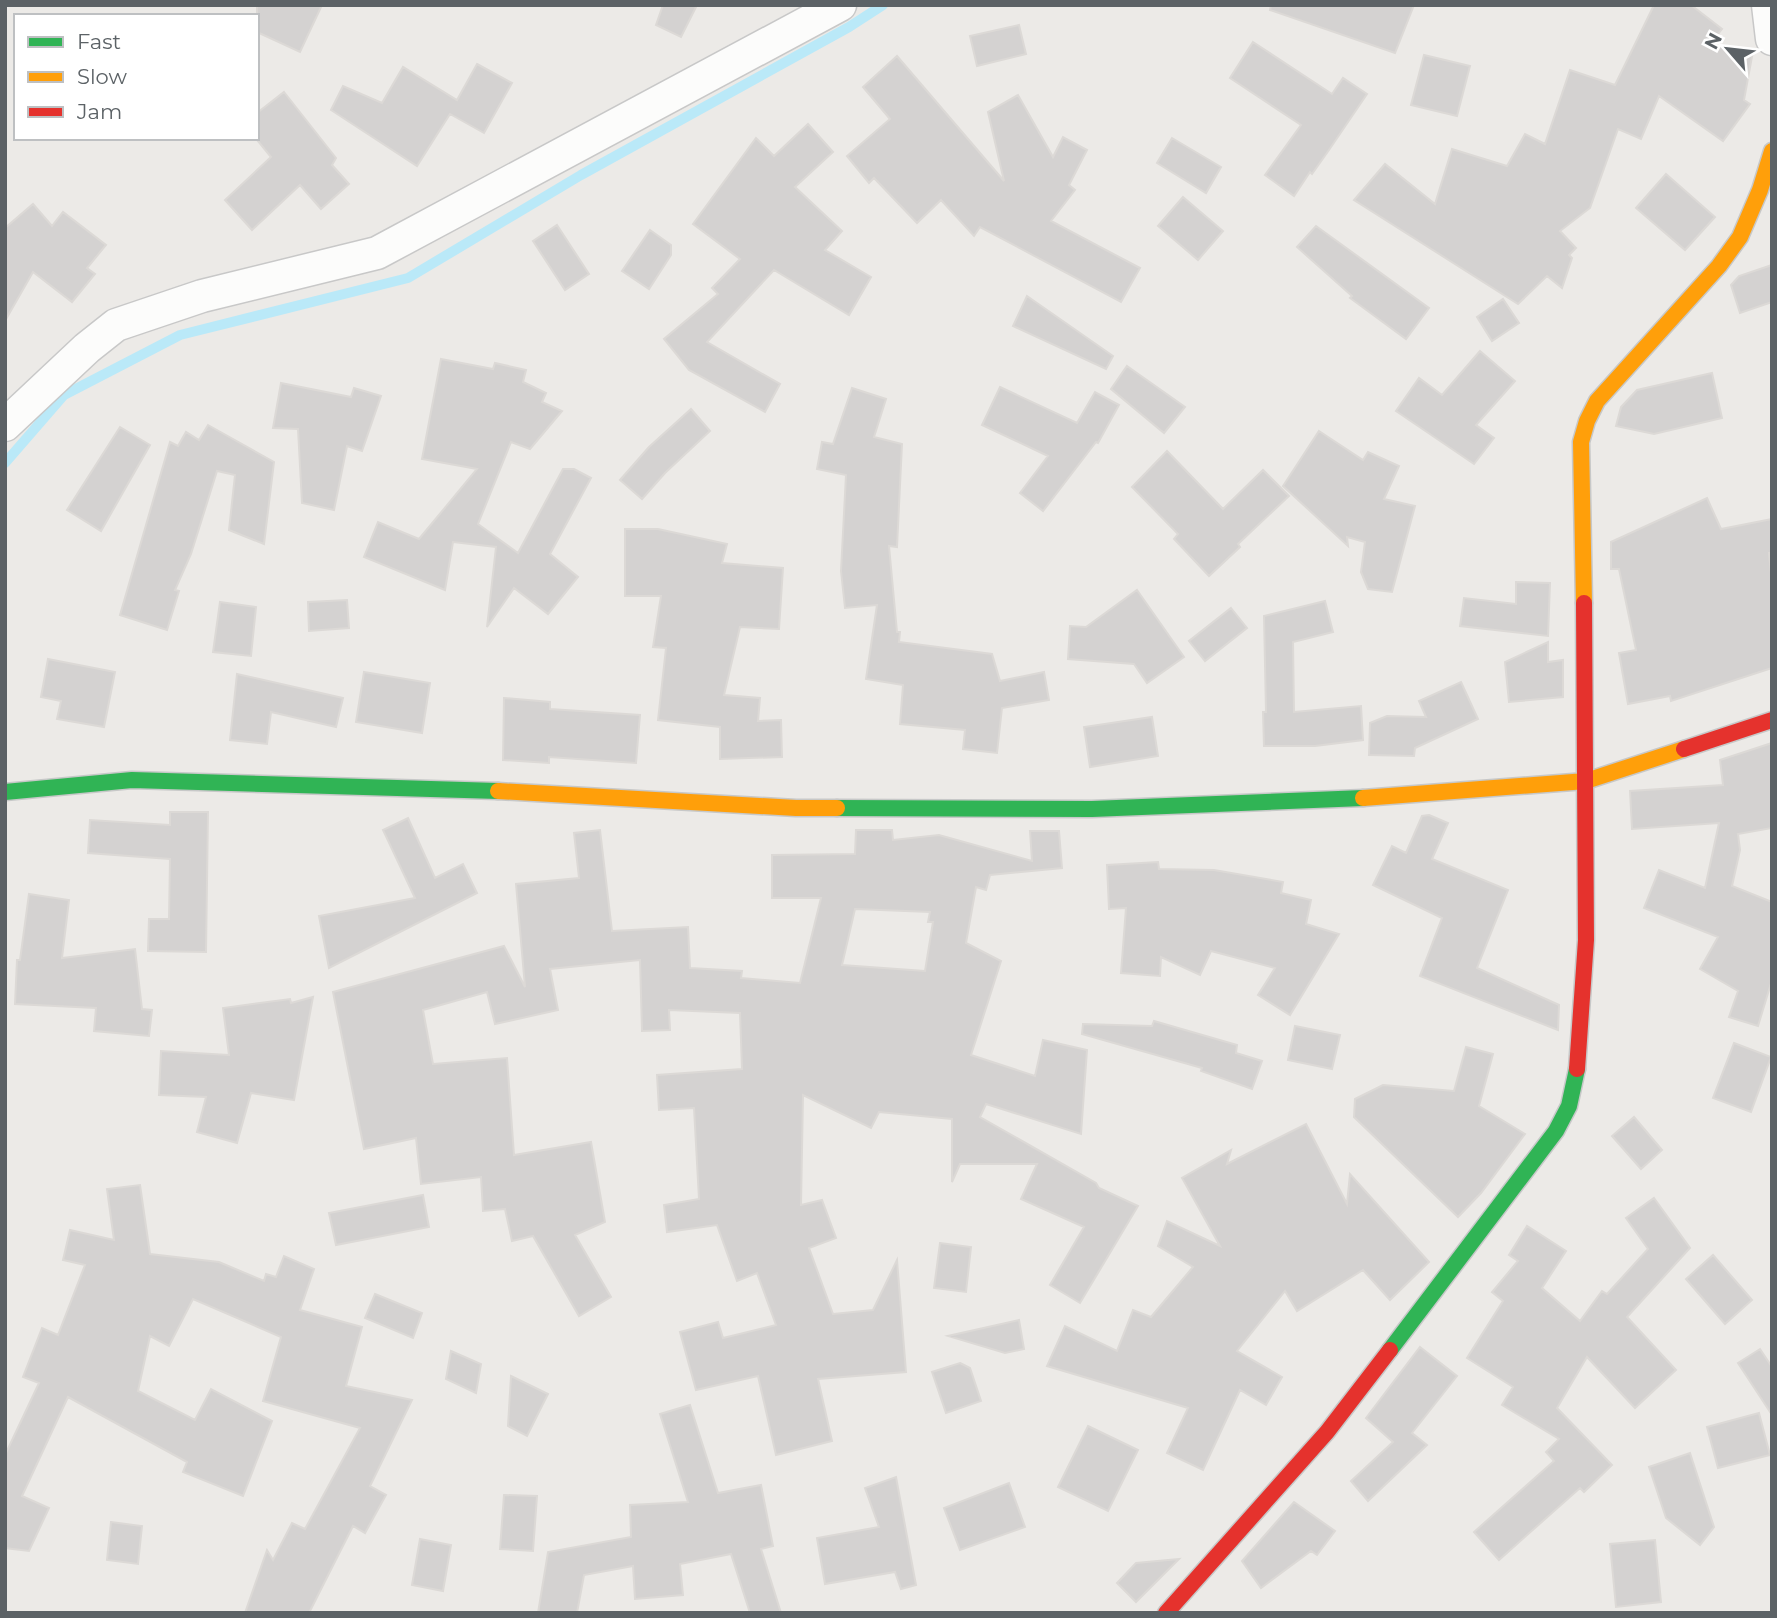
<svg xmlns="http://www.w3.org/2000/svg" width="1777" height="1618" font-family="Montserrat,sans-serif">
<style>
.lines{fill:none;stroke-linecap:round;stroke-linejoin:round}
.stream{stroke:#bae9f8;stroke-width:10}
.building{fill:#d4d2d1;stroke:#dcd9d6;stroke-width:2;fill-rule:evenodd}
.street-casing{stroke:#c8c8c8;stroke-width:35}
.fast-casing{stroke:#c7c8c8;stroke-width:19}
.slow-casing{stroke:#c7c8c8;stroke-width:19}
.jam-casing{stroke:#c7c8c8;stroke-width:19}
.street{stroke:#fcfcfb;stroke-width:32}
.fast{stroke:#30b455;stroke-width:16}
.slow{stroke:#ff9f0a;stroke-width:16}
.jam{stroke:#e5322d;stroke-width:16}
</style>
<rect width="100%" height="100%" fill="#eceae7"/>
<g class="lines">
<!-- stream -->
<path class="stream" d="M5,463L64,395L180,335L408,278L581,175L849,27L883,5"/>
</g>
<!-- building -->
<path class="building" d="M257,5H322L300,52L257,32Z
M663,5H697L681,37L656,25Z
M1271,5H1414L1395,53L1270,10Z
M1654,5H1691L1722,29L1711,43L1753,51L1744,100L1750,104L1723,141L1659,96L1641,139L1618,129L1590,208L1560,231L1576,248L1569,255L1572,258L1562,288L1547,276L1518,304L1354,200L1385,164L1435,204L1452,149L1507,166L1525,134L1545,144L1570,70L1615,85Z
M1019,25L1026,54L977,66L970,36Z
M1253,42L1332,94L1343,78L1367,94L1329,150L1312,174L1310,172L1294,196L1265,175L1301,125L1230,78Z
M1424,55L1470,66L1457,116L1411,105Z
M897,56L1004,181L988,112L1018,95L1053,157L1063,137L1087,150L1069,185L1075,190L1051,221L1140,268L1121,302L980,227L974,236L941,200L917,223L874,178L869,183L847,156L890,119L863,87Z
M477,64L512,83L484,133L450,114L417,166L331,110L343,86L382,103L403,67L457,100Z
M284,92L336,158L332,165L349,184L321,209L300,185L252,230L225,200L271,157L257,140V113Z
M808,124L833,152L795,187L842,231L825,250L871,277L849,315L774,270L707,342L780,384L765,412L689,370L664,339L718,294L712,288L740,259L693,224L756,138L774,156Z
M1172,138L1221,167L1206,193L1157,163Z
M1666,174L1715,217L1685,250L1636,208Z
M1183,197L1223,231L1198,260L1158,226Z
M33,204L52,226L63,212L106,245L87,268L95,274L72,302L33,272L5,321V228Z
M557,225L589,274L565,290L533,241Z
M1316,226L1429,308L1406,339L1350,298L1352,296L1297,247Z
M650,230L671,245V255L649,289L622,271Z
M1772,265V302L1740,313L1731,285L1739,276Z
M1027,296L1113,356L1106,369L1013,326Z
M1503,299L1519,323L1492,341L1477,317Z
M1480,351L1515,381L1476,425L1494,438L1474,464L1396,411L1419,378L1442,395Z
M441,359L493,369L495,363L526,370L523,382L546,393L542,402L562,411L530,449L511,442L478,524L518,553L563,469H574L591,478L550,554L578,577L548,614L514,588L487,627L496,547L453,542L445,590L364,557L378,522L419,539L477,469L422,459Z
M1127,366L1185,407L1164,433L1111,389Z
M1712,373L1722,418L1654,434L1616,426L1621,407L1637,390Z
M281,383L351,397L354,388L381,396L362,451L347,446L334,510L302,503L298,429L273,428Z
M1000,387L1077,423L1095,392L1119,405L1098,443L1096,442L1043,511L1020,493L1048,456L982,425Z
M852,388L886,399L874,437L902,444L897,547L889,546L897,632H900L899,642L992,654L1000,681L1044,672L1049,700L1002,708L997,753L963,749L965,730L900,724L903,685L866,679L877,605L845,608L841,571L846,475L817,469L822,442L833,444Z
M691,409L710,431L665,473L642,499L620,480L649,447Z
M208,425L274,462L264,544L229,530L235,475L217,471L191,554L175,590L179,591L167,630L120,615L170,442L178,446L186,432L199,440Z
M120,427L150,445L101,531L67,510Z
M1319,431L1363,460L1368,452L1399,466L1384,499L1415,506L1392,592L1368,589L1361,572L1365,542L1347,537L1348,546L1283,486Z
M1167,451L1223,509L1263,470L1289,496L1238,544L1240,547L1209,576L1174,539L1178,534L1132,487Z
M1707,498L1721,529L1772,519V553H1769L1772,583V668L1671,701L1670,696L1628,704L1619,653L1636,650L1619,569H1611V542Z
M625,529H658L727,544L722,563L783,568L779,629L740,627L724,695L760,698L758,721L781,720L782,757L720,759V727L658,720L666,648L653,647L661,596H625Z
M1516,582L1550,583L1548,636L1460,626L1464,598L1516,604Z
M1137,590L1184,657L1147,683L1134,664L1068,659L1070,626L1086,627Z
M347,600L349,628L309,631L308,602Z
M1325,601L1333,632L1293,642L1294,712L1361,706L1363,740L1315,746H1264L1263,712H1266L1264,616Z
M220,602L256,607L251,656L213,652Z
M1231,608L1247,628L1205,661L1189,641Z
M1548,642V662L1563,660V697L1509,702L1505,662Z
M48,659L115,672L104,727L57,719L61,701L41,697Z
M364,672L430,683L422,733L356,722Z
M237,674L343,698L336,727L271,712L267,744L230,740Z
M1461,682L1478,719L1415,748L1414,756L1369,755L1370,723L1387,716L1426,717L1419,701Z
M504,698L550,702V709L640,715L636,763L549,757V763L503,760Z
M1152,717L1158,756L1090,767L1084,727Z
M1772,743V828L1738,834L1740,850L1732,886L1772,902V980L1758,1026L1729,1017L1738,991L1700,969L1718,937L1644,908L1659,870L1705,888L1719,823L1632,829L1630,791L1723,785L1720,760Z
M170,812H208L206,952L148,951L149,919H169L170,859L88,853L90,820L170,825Z
M1429,815L1448,823L1432,859L1508,890L1477,968L1559,1005L1558,1030L1420,976L1442,918L1373,885L1392,846L1406,853L1422,816Z
M408,818L435,878L463,864L477,893L329,968L319,916L415,898L383,830Z
M600,830L612,931L688,927L690,968L742,971L741,978L800,983L821,898H772V855L855,854L856,830H892L893,840L939,835L1032,861L1030,831H1059L1062,868L990,875L986,890L976,887L966,943L1001,961L971,1055L1035,1076L1043,1040L1087,1050L1081,1134L986,1104L980,1117L1096,1183L1099,1188L1138,1206L1080,1303L1050,1285L1084,1227L1021,1199L1037,1164H960L952,1182V1119L879,1112L871,1128L803,1095L801,1205L822,1200L836,1238L809,1248L833,1314L873,1310L897,1260L906,1372L818,1379L832,1441L776,1455L758,1376L696,1390L680,1332L718,1322L723,1338L776,1325L757,1273L737,1281L717,1225L667,1232L664,1205L699,1199L694,1108L659,1110L657,1075L742,1069L740,1013L669,1010L670,1030L642,1031L640,960L550,969L558,1010L495,1024L487,992L423,1010L433,1064L507,1058L514,1155L591,1142L605,1222L575,1235L611,1297L579,1316L533,1236L512,1241L505,1209L483,1211L481,1177L421,1184L416,1138L364,1149L333,992L504,946L525,987L516,884L579,878L574,833ZM855,909L930,912L928,922H933L925,971L842,965Z
M1158,862L1159,869L1214,870L1283,882L1281,893L1311,900L1306,924L1339,934L1290,1015L1258,995L1275,968L1211,951L1200,975L1161,957L1160,976L1121,973L1126,908L1109,909L1107,865Z
M29,894L69,900L62,958L135,949L142,1009L152,1010L149,1036L94,1031L96,1008L15,1004L17,960H20Z
M313,997L294,1100L251,1093L237,1143L197,1132L206,1097L159,1095L161,1051L229,1055L223,1008L290,999L291,1003Z
M1154,1021L1237,1045L1236,1053L1262,1061L1252,1089L1201,1071L1202,1068L1082,1034L1083,1024L1152,1026Z
M1295,1026L1340,1035L1332,1069L1288,1060Z
M1734,1043L1771,1057L1751,1112L1713,1098Z
M1466,1047L1493,1054L1479,1106L1525,1134L1481,1193L1458,1217L1354,1117L1355,1099L1383,1085L1454,1091Z
M1634,1117L1662,1150L1641,1169L1612,1136Z
M1306,1124L1347,1204L1350,1174L1429,1262L1390,1300L1363,1270L1297,1311L1285,1291L1237,1351L1282,1377L1266,1405L1240,1390L1203,1470L1167,1453L1188,1408L1047,1366L1065,1326L1117,1351L1133,1310L1151,1317L1193,1267L1158,1246L1167,1221L1220,1246L1182,1178L1231,1150L1227,1164Z
M140,1185L150,1254L219,1262L264,1281L266,1274L276,1277L284,1256L314,1269L300,1310L362,1327L346,1386L412,1400L370,1486L386,1495L365,1533L353,1526L309,1613H245L267,1550L273,1560L292,1523L305,1529L360,1428L263,1401L281,1337L193,1299L169,1346L150,1336L138,1391L195,1420L211,1389L272,1421L243,1496L183,1472L187,1462L68,1397L22,1496L49,1508L29,1551L5,1548V1455L39,1383L23,1377L42,1328L58,1335L85,1265L63,1260L70,1230L114,1240L107,1189Z
M423,1195L429,1227L336,1245L329,1213Z
M1654,1198L1690,1248L1627,1317L1676,1370L1635,1408L1587,1357L1557,1408L1612,1465L1584,1492L1580,1488L1499,1560L1474,1532L1554,1461L1546,1452L1559,1439L1502,1405L1513,1387L1467,1358L1503,1301L1492,1292L1518,1261L1509,1255L1527,1226L1566,1251L1542,1288L1580,1321L1602,1291L1607,1294L1648,1249L1626,1218Z
M940,1243L971,1247L966,1292L934,1288Z
M1713,1255L1752,1300L1725,1324L1686,1279Z
M375,1294L422,1313L413,1338L365,1318Z
M1019,1320L1024,1349L1005,1353L948,1336Z
M1420,1347L1457,1376L1412,1433L1427,1445L1368,1501L1351,1481L1393,1442L1366,1418Z
M1760,1349L1772,1367V1415L1738,1363Z
M451,1351L481,1364L476,1393L446,1379Z
M960,1363L970,1368L981,1401L946,1413L932,1372Z
M511,1376L548,1394L527,1436L508,1426Z
M690,1405L718,1493L761,1485L773,1546L761,1549L781,1613H750L731,1554L680,1564L683,1595L635,1599L633,1566L584,1575L577,1613H538L548,1552L631,1537L630,1505L688,1502L660,1414Z
M1759,1413L1770,1455L1718,1468L1707,1427Z
M1088,1426L1138,1450L1108,1511L1058,1487Z
M1690,1453L1714,1527L1700,1545L1666,1518L1649,1467Z
M896,1477L916,1585L901,1589L895,1572L825,1584L817,1538L879,1527L865,1488Z
M1009,1483L1025,1527L960,1550L944,1508Z
M504,1495L537,1496L533,1551L500,1549Z
M1294,1502L1335,1531L1317,1555L1311,1551L1261,1588L1242,1561Z
M111,1522L142,1526L138,1564L107,1560Z
M420,1539L451,1545L443,1591L412,1585Z
M1655,1540L1661,1602L1616,1607L1610,1544Z
M1179,1559L1136,1602L1117,1583L1136,1563Z"/>
<g class="lines">
<defs>
<path id="street" d="M1768,5L1772,39
M5,425L87,348L116,325L202,296L377,253L840,5"/>
<path id="fast" d="M5,792L132,780L498,791
M837,808L1092,809L1363,798
M1390,1350L1556,1131L1569,1106L1577,1069"/>
<path id="slow" d="M1584,603L1581,442L1587,421L1597,401L1719,266L1740,237L1760,190L1772,151
M498,791L796,808H837
M1363,798L1586,781L1684,749"/>
<path id="jam" d="M1684,749L1772,720
M1577,1069L1586,940L1584,603
M1166,1613L1327,1432L1390,1350"/>
</defs>
<!-- street casing -->
<use href="#street" class="street-casing"/>
<!-- fast casing -->
<use href="#fast" class="fast-casing"/>
<!-- slow casing -->
<use href="#slow" class="slow-casing"/>
<!-- jam casing -->
<use href="#jam" class="jam-casing"/>
<!-- street -->
<use href="#street" class="street"/>
<!-- fast -->
<use href="#fast" class="fast"/>
<!-- slow -->
<use href="#slow" class="slow"/>
<!-- jam -->
<use href="#jam" class="jam"/>
</g>
<!-- border -->
<rect width="1777" height="1618" fill="none" stroke="#5c6266" stroke-width="14"/>
<!-- legend -->
<rect x="14" y="14" width="245" height="126" fill="#ffffff" stroke="#bec0c2" stroke-width="2"/>
<rect x="28" y="37" width="35" height="10" fill="#30b455" stroke="#bec0c2" stroke-width="2"/>
<text x="77" y="49" font-size="21" fill="#5c6266">Fast</text>
<rect x="28" y="72" width="35" height="10" fill="#ff9f0a" stroke="#bec0c2" stroke-width="2"/>
<text x="77" y="84" font-size="21" fill="#5c6266">Slow</text>
<rect x="28" y="107" width="35" height="10" fill="#e5322d" stroke="#bec0c2" stroke-width="2"/>
<text x="77" y="119" font-size="21" fill="#5c6266">Jam</text>
<!-- north arrow -->
<g transform="translate(1728 49) rotate(298)" stroke="#ffffff" stroke-width="5" paint-order="stroke">
<path d="M0-5L12 26L0 18L-12 26Z" fill="#5c6266"/>
<text y="-10" font-size="19" font-weight="bold" text-anchor="middle" fill="#5c6266">N</text>
</g>
</svg>
